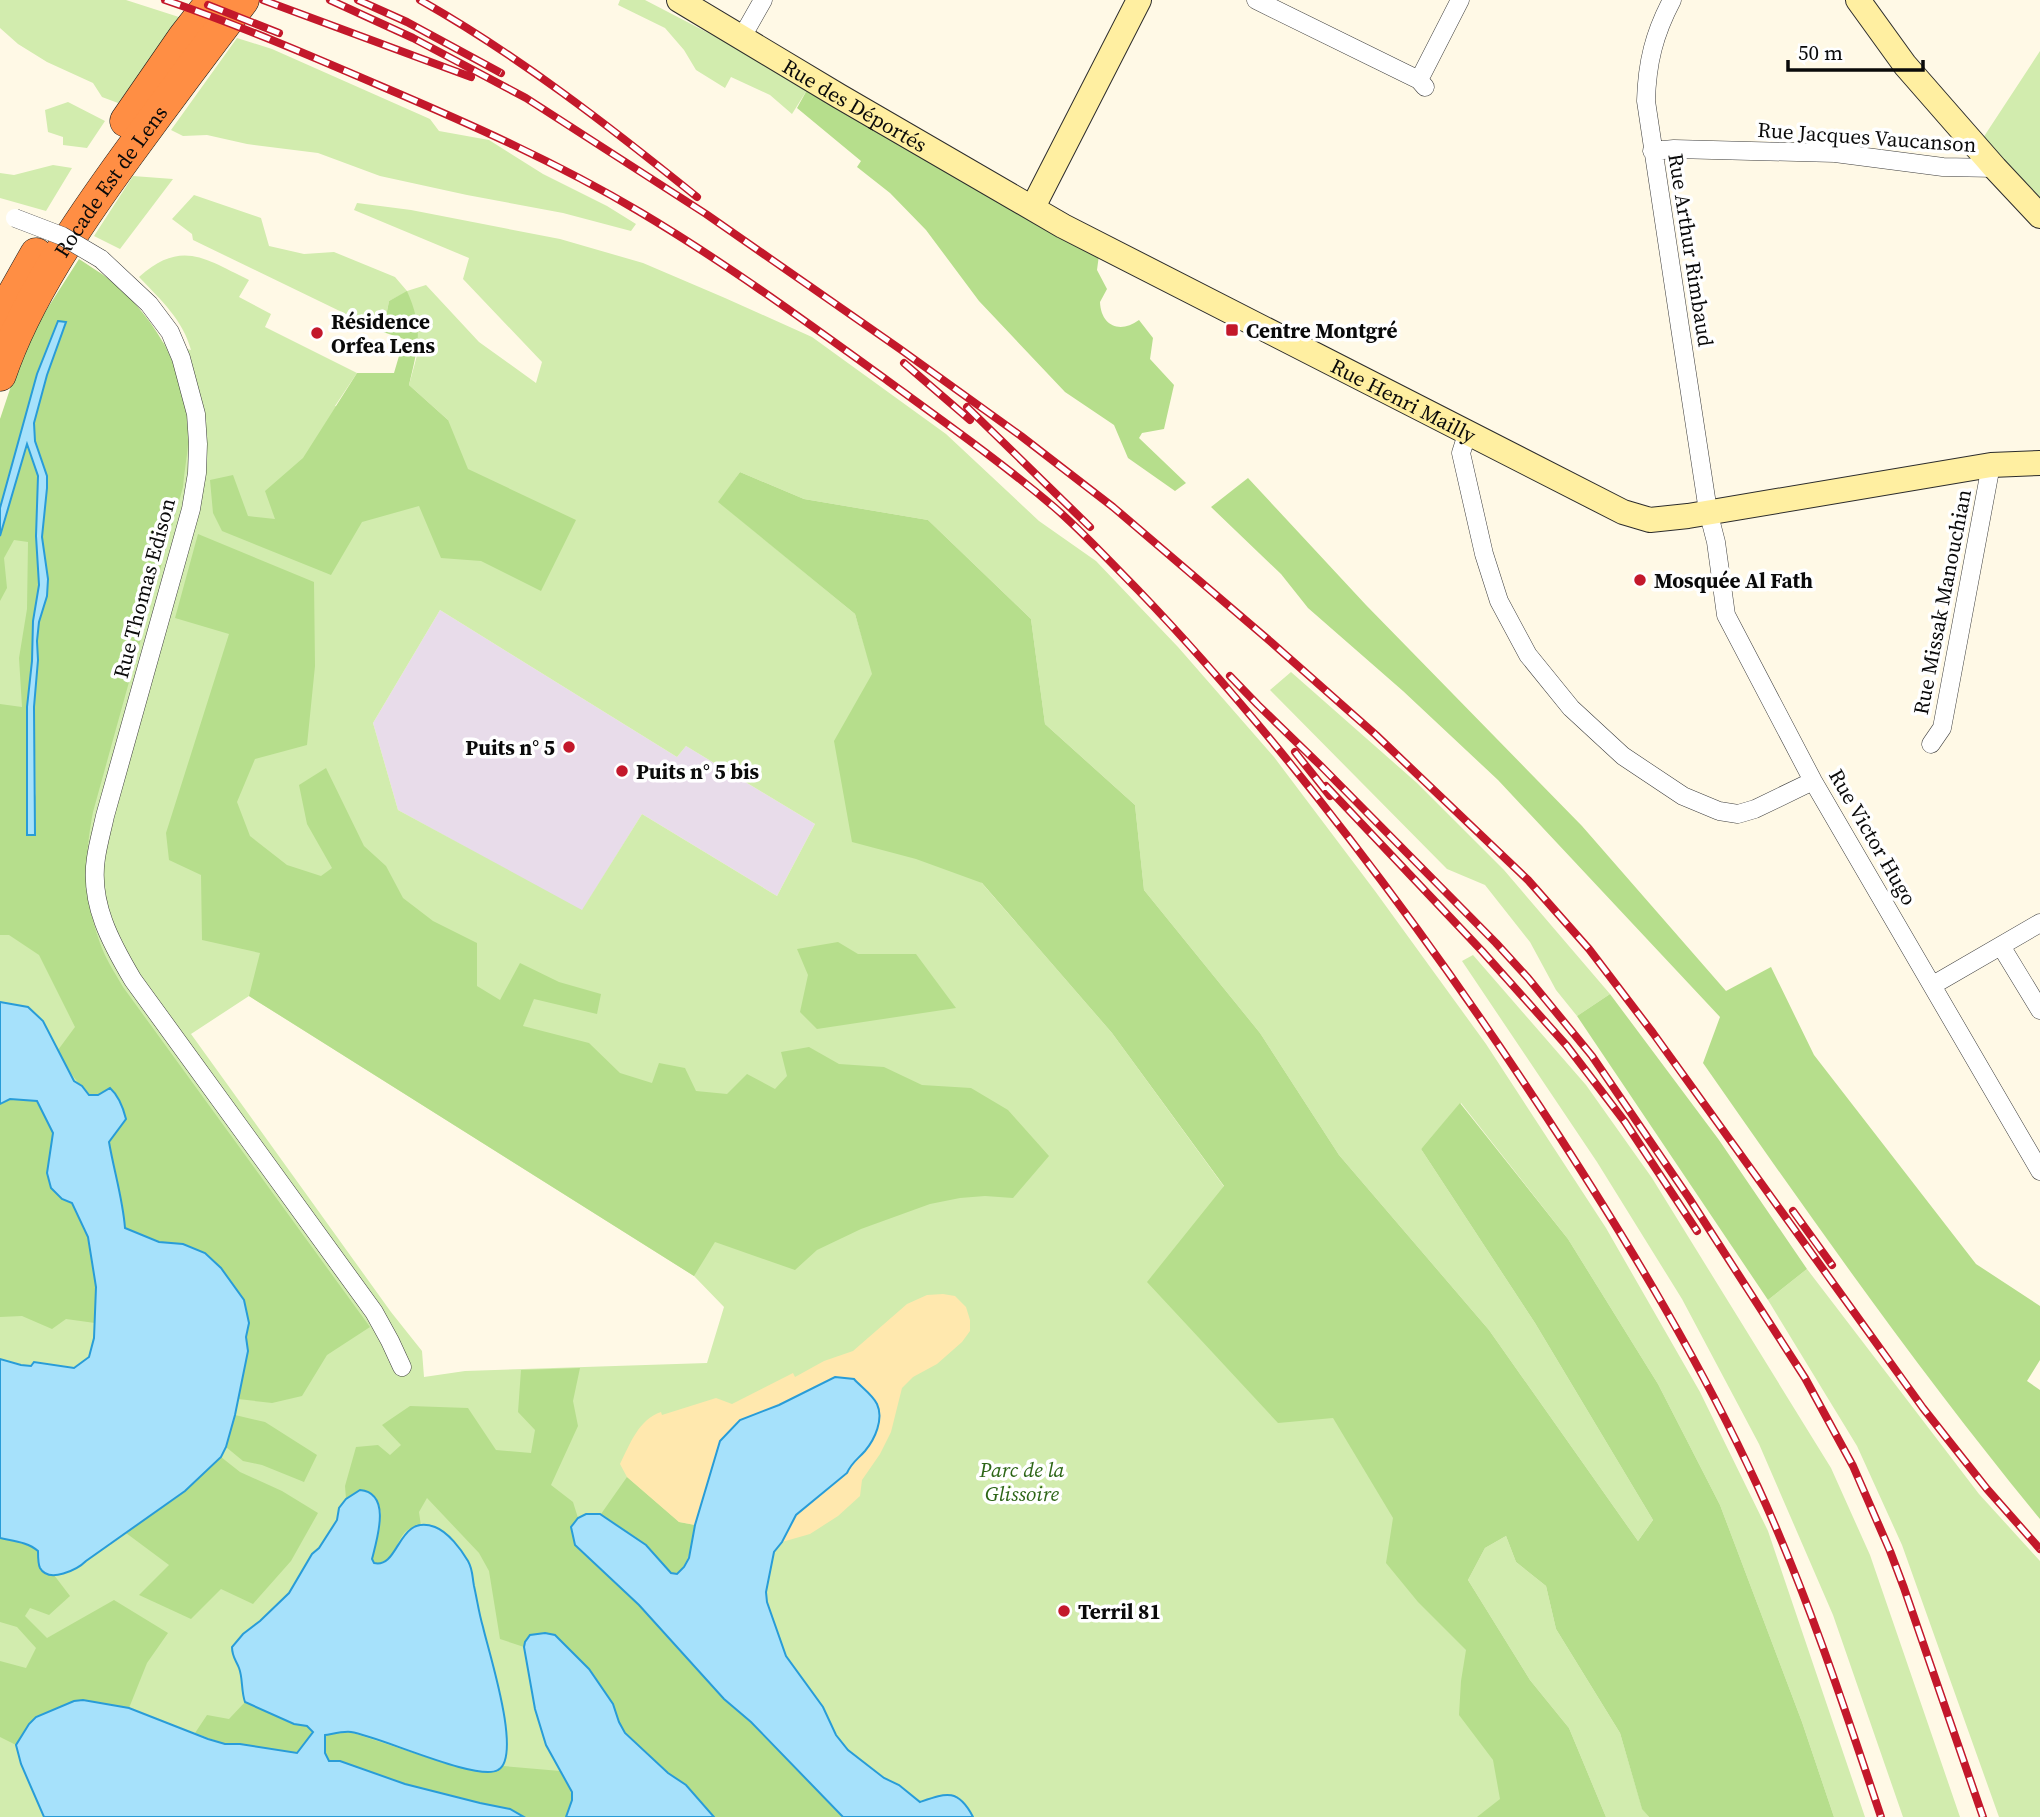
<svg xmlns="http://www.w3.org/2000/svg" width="2040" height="1817" font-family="'Source Serif 4',serif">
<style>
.industrial{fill:#e8dcea}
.green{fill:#d2ecae;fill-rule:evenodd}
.forest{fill:#b6de8c}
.sand{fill:#ffe8ae}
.water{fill:#a6e1fb;stroke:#289cd8;stroke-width:2}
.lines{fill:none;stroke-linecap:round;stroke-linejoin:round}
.street-casing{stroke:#3d3d3d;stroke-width:19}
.secondary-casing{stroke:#2c2c2c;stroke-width:26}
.highway-casing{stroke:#1b1b1b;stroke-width:33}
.street{stroke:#fff;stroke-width:18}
.secondary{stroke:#ffefa1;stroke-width:24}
.highway{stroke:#ff8e44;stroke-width:32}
.rail-casing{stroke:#c3182b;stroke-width:8}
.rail{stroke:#fff;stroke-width:5;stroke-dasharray:16;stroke-linecap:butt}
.street-bridge-casing{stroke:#3d3d3d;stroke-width:19;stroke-linecap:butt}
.street-bridge{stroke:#fff;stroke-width:18}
.poi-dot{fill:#c3182b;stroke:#fff;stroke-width:2.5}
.labels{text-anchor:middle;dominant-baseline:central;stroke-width:7;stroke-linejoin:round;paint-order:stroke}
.street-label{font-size:21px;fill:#0a0a0a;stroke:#fff}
.poi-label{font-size:21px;font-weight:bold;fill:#0a0a0a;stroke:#fff;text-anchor:start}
.park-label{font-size:21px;font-style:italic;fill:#2c6516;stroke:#fff}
</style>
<rect width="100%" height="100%" fill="#fff9e6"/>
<!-- industrial -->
<path class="industrial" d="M440,610L677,757L686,746L815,824L777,896L642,814L582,911L398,810L373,723Z"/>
<!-- green -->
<path class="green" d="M0,0H126L182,18L118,103L102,97L93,83L47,62L18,44L0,28Z
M620,0H645L718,38L807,90L792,114L770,95L731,77L725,88L696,70L684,50L665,28L618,5Z
M237,38L272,49L430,119L439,131L489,140L543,174L607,206L636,224L631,231L563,213L467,195L380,176L318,153L247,144L207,135L183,136L171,130Z
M2040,51V199L1981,141Z
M68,102L105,121L87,148L63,145V137L48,132L45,110Z
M53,165L72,168L46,211L0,198V173L14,175Z
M133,176L173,179L120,249L94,236Z
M194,195L261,218L269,246L304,254L334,252L395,277L407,291L426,285L479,342L536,383L542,362L463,279L469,258L354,210L357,203L411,210L560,239L643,263L725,298L812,337L946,434L1039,521L1096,561L1178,647L1274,757L1375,891L1486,1044L1606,1228L1700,1392L1768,1531L1865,1817H1834L1802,1722L1720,1505L1658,1384L1568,1239L1461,1103L1421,1149L1535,1323L1653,1520L1638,1541L1489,1330L1339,1155L1260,1033L1144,890L1135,805L1045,724L1031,619L928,520L804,499L740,472L719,502L855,614L873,674L935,829L1112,1033L1271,1251L1445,1575L1583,1817H0V419L95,324L191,350C183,320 161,300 139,277C182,239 205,259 249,280L239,297L271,314L265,327L357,373L335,406L448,420L409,385L419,348L407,292L389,301L383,332L193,240L192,234L172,219ZM440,610L677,757L686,746L815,824L777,896L642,814L582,910L398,810L373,723ZM249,996L694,1276L724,1307L707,1363L465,1371L424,1377L422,1351L391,1312L191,1034Z
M1291,672L1417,783L1504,870L1610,994L1577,1016L1556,990L1530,942L1485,885L1447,869L1270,690Z
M1473,955L1586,1085L1652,1178L1831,1468L1870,1555L1960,1817H1903L1833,1615L1759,1444L1682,1299L1597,1162L1462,961Z
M1807,1269L1979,1494L2040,1561V1817H1999L1902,1545L1857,1446L1768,1300Z
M1506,1536L1516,1562L1546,1586L1556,1629L1620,1733L1642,1808L1649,1817H1606L1569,1728L1530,1680L1468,1580L1485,1548Z"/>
<!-- forest -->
<path class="forest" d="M807,90L1099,255L1097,270L1107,289L1100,302C1101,326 1120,334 1139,320L1153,338L1150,359L1174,385L1164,429L1142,433L1139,438L1186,483L1175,491L1128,458L1114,425L1065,392L979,301L926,230L890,193L857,167L861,161L797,108Z
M79,259C89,266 100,272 110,280C161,322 189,378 188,444C187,458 184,473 183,487L93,812C84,860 83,896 100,943C105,958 115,973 123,987L370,1327L327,1355L302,1396L272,1403L238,1399L248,1351L246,1337L249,1323L183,1244L159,1242L125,1229C124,1200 114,1171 109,1142L126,1119L98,1095H89C74,1079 68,1070 58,1050L75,1027L39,955L9,935H0V704L22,707L19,658L27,609L28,542L14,540L4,558L7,588L0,601V536L26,443L38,475L36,536L39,585L33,621L32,661L27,707V834L36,793L34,707L38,660L37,641L39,622L47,596L48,579L42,537L47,488V477L35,441L34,423L47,375L65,322H58L37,374L0,508V419L15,374L40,320Z
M407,291C424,329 418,347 409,385L448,420L468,469L576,520L541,591L481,561L441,558L419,506L362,522L331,575L222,531L213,513L210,480L233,475L248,516L275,519L265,491L303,458L357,373H394L404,339L383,332L389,301Z
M740,472L804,499L928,520L1031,619L1045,724L1135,805L1144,890L1260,1033L1339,1155L1489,1330L1638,1541L1653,1520L1535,1323L1421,1149L1460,1103L1568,1239L1658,1384L1720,1505L1802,1722L1834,1817H1649L1642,1809L1620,1733L1556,1629L1546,1586L1516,1562L1506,1536L1485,1548L1468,1580L1530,1680L1569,1728L1606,1817H1477L1500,1799L1493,1760L1459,1715L1461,1681L1466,1650L1418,1602L1386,1563L1393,1518L1333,1418L1278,1423L1147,1282L1224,1186L1112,1033L982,883L916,859L852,842L834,741L872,674L855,614L718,502Z
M1248,478L1366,605L1582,826L1726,991L1771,967L1814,1055L1976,1264L2040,1306V1360L2027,1381L2040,1390V1519C1920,1373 1811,1218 1703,1063L1720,1017L1498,780L1403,691L1308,608L1281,574L1211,507Z
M198,534L314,582L315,666L307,745L255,759L237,802L250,836L287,865L321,876L332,868L307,824L299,785L326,768L364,846L386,866L403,898L433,921L477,943V986L500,1000L520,963L559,982L601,994L597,1014L534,999L523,1026L589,1043L620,1073L652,1083L659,1063L685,1068L696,1091L727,1094L747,1074L775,1089L787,1076L781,1052L809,1047L839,1064L884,1067L922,1085L971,1088L1008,1110L1049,1156L1013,1198L985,1196L960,1198L930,1204L861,1229L817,1250L795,1270L715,1242L694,1276L249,996L260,953L202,940L201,875L169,860L166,833L229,634L175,618Z
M838,942L858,954H916L956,1008L817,1029L800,1012L808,975L797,949Z
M1610,994L1719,1140L1807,1269L1768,1300L1577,1016Z
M10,1099L37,1101L53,1133L51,1148L62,1199L72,1203L88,1237L96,1287L95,1323L66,1319L52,1329L22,1316L0,1317V1104Z
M580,1368L573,1401L578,1426L551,1485L573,1502L578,1518L571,1527L575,1545L639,1605L724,1699L751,1722L843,1817H714L686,1785L668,1773L625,1733L619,1722L613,1704L525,1642L524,1647L500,1639L489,1571L479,1553L427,1498L419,1512L421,1526C417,1527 413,1527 409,1529C394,1538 396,1568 374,1563L372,1559L380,1528L381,1512L373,1495H351L346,1499L345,1486L356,1447L378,1445L390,1455L401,1445L382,1425L410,1406L468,1408L496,1450L531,1453L535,1430L518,1412L521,1370Z
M235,1415L265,1422L317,1455L304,1482L262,1465L243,1461L226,1447Z
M221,1457L240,1472L282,1491L318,1513L291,1561L253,1604L221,1589L191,1619L139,1595L169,1565L126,1533L185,1491Z
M627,1477L679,1522L695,1525C692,1544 691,1560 677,1574L671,1573L646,1545L601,1514Z
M0,1538C13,1541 28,1542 38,1551L39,1566L48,1574L54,1575L70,1596L49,1615L30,1608L25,1616L47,1638L114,1600L168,1633L147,1663L129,1708L83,1700L74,1701L29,1724L16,1745L0,1737V1661L26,1668L36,1648L17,1627L0,1622Z
M245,1702L294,1724L307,1726L313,1732L297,1754L240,1744H225L195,1733L207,1715L229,1719Z
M350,1732L447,1764L498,1771L503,1766L560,1771C572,1793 575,1792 566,1817H524L510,1809L480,1803L405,1784L340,1761H329L325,1753L324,1735Z"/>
<!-- sand -->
<path class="sand" d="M943,1294L955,1296L966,1307L970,1320V1331L962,1342L937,1364L913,1377L902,1388L891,1432L880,1454L862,1480L860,1496L838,1516L810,1534L782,1542L796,1515L847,1473L851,1463L864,1452L779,1405L740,1421L720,1441L695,1525L679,1522L627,1477L620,1464C630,1444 639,1419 661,1412L662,1415L716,1398L732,1404L793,1373L795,1377L824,1361L853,1351L907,1304L927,1295Z"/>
<!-- water -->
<path class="water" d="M58,321L66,322L47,375L34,423L35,441L47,476V488L42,537L48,579L47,596L39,622L37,641L38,660L34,707L35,835H27V707L32,661L33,621L39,585L36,536L38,476L27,444L0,536V508L37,374Z
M0,1002L28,1007L43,1021L74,1081L82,1086L89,1095H98L110,1088C119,1096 123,1107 126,1119L109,1142C114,1171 123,1200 125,1228L159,1242L183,1244L205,1253L221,1268L244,1300L249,1323L246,1337L248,1351L235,1415L226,1447L221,1457L185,1491L86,1561C78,1569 49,1584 40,1568C38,1564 38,1556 38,1551C28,1542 13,1541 0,1538V1359L21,1365L31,1366L34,1362L74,1368L89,1357L94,1338L96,1287L88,1237L72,1203L62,1199L51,1188L47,1173L53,1133L37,1101L10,1099L0,1104Z
M835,1377L854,1379C860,1386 873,1395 877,1404C884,1419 875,1439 865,1451C857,1460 852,1462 847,1473L796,1515L782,1542L774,1552L766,1592L767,1602L786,1656L823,1707L836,1735L848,1750L884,1778L899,1785L920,1802C946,1793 958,1788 973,1817H843L751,1722L724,1699L639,1605L575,1545L571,1527L578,1518L586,1514H600L646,1545L671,1573L677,1574L684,1567L689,1558L695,1525L720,1441L740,1420L779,1405Z
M360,1490C392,1493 377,1539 372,1559L374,1563C400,1569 397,1513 435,1527C448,1532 461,1549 468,1561C473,1570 472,1576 474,1586C477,1599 479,1614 483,1627C488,1650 523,1757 498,1770C477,1782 379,1736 351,1732C343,1731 332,1734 325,1735V1753L329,1761H340L405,1784L480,1803L510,1809L524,1817H44L21,1764L16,1745L29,1724L36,1717L74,1701L83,1700L129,1708L208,1739L225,1744H240L297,1753L313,1732L307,1726L294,1724L245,1702C241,1691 243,1678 239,1668C236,1660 232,1657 232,1647L243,1634L260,1621L289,1593L312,1554L319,1548L337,1520L339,1508L346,1499Z
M545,1633L555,1635L589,1669L613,1704L619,1722L625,1733L668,1773L686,1785L714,1817H566L572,1800V1792L546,1745L535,1709L524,1647L525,1642L530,1635Z"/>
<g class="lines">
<defs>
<path id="street" d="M1256,0L1419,80L1425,87
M1672,0C1654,34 1647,63 1646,101L1681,334L1708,511L1716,542L1726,615L1813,781L2040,1171
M742,37L763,0
M1419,80L1460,0
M1652,151L1674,149L1835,153L1943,167L1995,168
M101,259L149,304L170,332L181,358L196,414L198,444L197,473L191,509L105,816C102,830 98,844 96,858C89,903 111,943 133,980L374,1312L390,1341L402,1367
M1468,431L1461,453L1484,554L1499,601L1528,655L1571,708L1623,756L1683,796L1719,811L1738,814L1755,809L1813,781
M1931,744L1942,728L1991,465
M2001,946L2040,1010
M1933,985L2040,923"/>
<g id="secondary">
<path id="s1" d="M679,0L839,96L1063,226L1623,512L1650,520L1688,516L1991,465L2040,463"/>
<path d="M1858,0L1905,65L1995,168L2040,216"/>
<path d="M1033,207L1139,0"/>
</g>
<g id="highway">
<path d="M126,121L184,37L213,0"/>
<path d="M0,318L36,254"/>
<path id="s2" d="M0,375C26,298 80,220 128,154C166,102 204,51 243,0"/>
</g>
</defs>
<!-- street casing -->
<use href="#street" class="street-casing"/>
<!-- secondary casing -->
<use href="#secondary" class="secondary-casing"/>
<!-- highway casing -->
<use href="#highway" class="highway-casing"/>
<!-- street -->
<use href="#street" class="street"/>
<!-- secondary -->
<use href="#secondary" class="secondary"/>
<!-- highway -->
<use href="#highway" class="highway"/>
<defs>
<path id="rail" d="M165,0C239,25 311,56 383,87C470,124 558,163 640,212C726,263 808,323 888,381C944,422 1001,462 1054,507C1084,533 1110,562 1138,590C1213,668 1282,751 1349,838C1423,934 1493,1034 1559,1136C1632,1249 1702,1365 1758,1487C1807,1594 1844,1706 1881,1817
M263,0L471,77
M330,0L413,38L526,98L706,214L900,349L1021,436L1113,507L1271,642L1376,735L1528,880L1589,949L1653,1033L1923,1408L1987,1489L2040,1549
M358,0L407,22L501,73
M420,0C519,56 609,126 697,197
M208,5L279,33
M904,363L970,420
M967,407L1090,527
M1230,676L1258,705L1320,765L1496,943L1528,978L1592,1056L1689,1198L1805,1378L1853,1466L1890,1551L1904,1588L1983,1817
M1295,752L1330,796
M1326,786L1482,951L1567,1046L1625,1122L1697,1231
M1793,1211L1832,1265"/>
</defs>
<!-- rail casing -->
<use href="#rail" class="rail-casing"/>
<!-- rail -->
<use href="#rail" class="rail"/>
<defs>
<path id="street-bridge" d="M15,218L62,236L101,259"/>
</defs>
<!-- street-bridge casing -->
<use href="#street-bridge" class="street-bridge-casing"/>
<!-- street-bridge -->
<use href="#street-bridge" class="street-bridge"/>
</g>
<!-- markers -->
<g class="poi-dot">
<rect x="1225" y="323" width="14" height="14" rx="3.5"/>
<circle cx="317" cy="333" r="7"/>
<circle cx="1640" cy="580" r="7"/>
<circle cx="569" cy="747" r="7"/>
<circle cx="622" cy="771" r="7"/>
<circle cx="1064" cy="1611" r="7"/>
</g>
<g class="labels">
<!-- street labels -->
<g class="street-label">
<text stroke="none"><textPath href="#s1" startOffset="205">Rue des Déportés</textPath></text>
<text transform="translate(1867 137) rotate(4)">Rue Jacques Vaucanson</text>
<text stroke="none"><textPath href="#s2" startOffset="224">Rocade Est de Lens</textPath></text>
<text transform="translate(1691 250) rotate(81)">Rue Arthur Rimbaud</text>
<text stroke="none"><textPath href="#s1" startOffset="828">Rue Henri Mailly</textPath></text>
<text transform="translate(144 588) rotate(-75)">Rue Thomas Edison</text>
<text transform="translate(1942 602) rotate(-79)">Rue Missak Manouchian</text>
<text transform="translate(1873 837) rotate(60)">Rue Victor Hugo</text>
</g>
<!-- poi labels -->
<g class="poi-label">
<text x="331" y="321">Résidence<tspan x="331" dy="24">Orfea Lens</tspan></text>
<text x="1246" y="330">Centre Montgré</text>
<text x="1654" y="580">Mosquée Al Fath</text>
<text x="555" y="747" text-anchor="end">Puits n° 5</text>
<text x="636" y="771">Puits n° 5 bis</text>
<text x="1078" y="1611">Terril 81</text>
</g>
<!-- park labels -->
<g class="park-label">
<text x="1022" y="1469">Parc de la<tspan x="1022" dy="24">Glissoire</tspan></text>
</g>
</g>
<!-- scale -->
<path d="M1788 60v10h135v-10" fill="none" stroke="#0a0a0a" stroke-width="3.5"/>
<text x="1798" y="60" font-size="21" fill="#0a0a0a" stroke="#ffffff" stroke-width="5" paint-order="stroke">50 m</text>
</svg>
